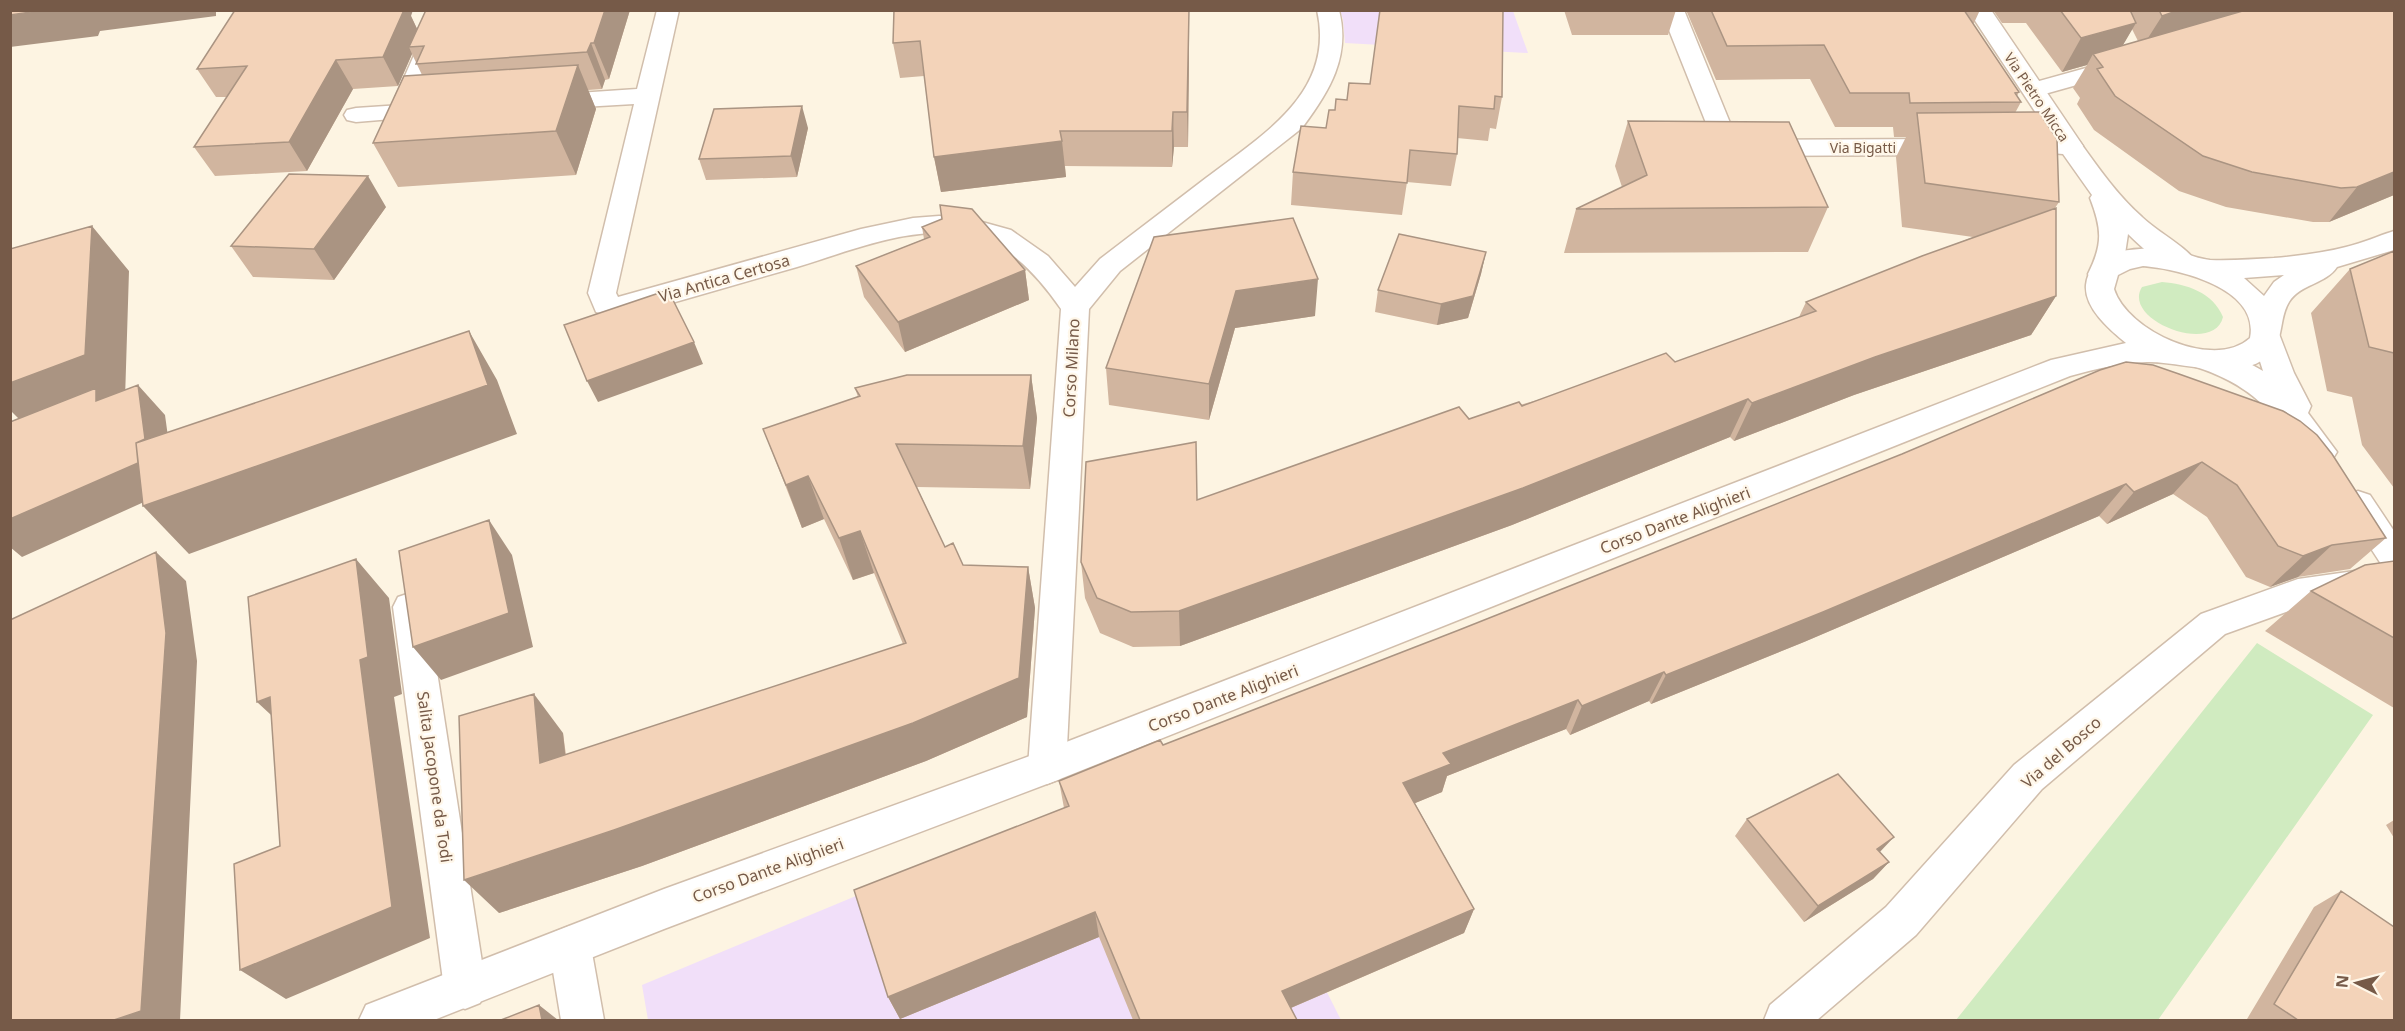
<svg xmlns="http://www.w3.org/2000/svg" width="2405" height="1031" font-family="'Noto Sans',sans-serif">
<style>
.education{fill:#f1dff9}
.green{fill:#d0ebc0}
.lines{fill:none;stroke-linecap:round;stroke-linejoin:round}
.minor-casing{stroke:#d1beac;stroke-width:3}
.tertiary-casing{stroke:#d1beac;stroke-width:3}
.minor{fill:#fff;fill-rule:evenodd}
.tertiary{fill:#fff;fill-rule:evenodd}
.wall{fill:#d1b59f;fill-rule:evenodd}
.shaded-wall{fill:#aa9482}
.building{fill:#f3d3b9;stroke:#aa9482;stroke-width:1.5}
.labels{text-anchor:middle;dominant-baseline:central;stroke-width:4.5;stroke-linejoin:round;paint-order:stroke}
.far-street-label{font-size:14px;fill:#765a48;stroke:#fff7e9}
.street-label{font-size:16px;fill:#765a48;stroke:#fff7e9}
</style>
<rect width="100%" height="100%" fill="#fdf4e2"/>
<!-- education -->
<path class="education" d="M1340,11H1513L1528,53L1345,43L1343,19Z
M1205,751L1341,1020H648L642,985Z"/>
<!-- green -->
<path class="green" d="M2162,282C2186,284 2213,292 2223,317C2214,356 2121,320 2142,287Z
M2257,643L2373,715L2158,1020H1956Z"/>
<g class="lines">
<defs>
<path id="minor" d="M434,10H457L420,96L417,101L408,103L399,101L396,96Z
M657,10H679L616,293L618,297L861,229L913,218L939,216L964,217L1011,230L1048,256L1075,287L1100,259C1135,232 1171,205 1206,178C1262,135 1336,93 1317,10H1339C1351,57 1329,92 1302,128L1120,271L1089,309L1066,767L1060,779L1047,784L1034,779L1028,767L1061,309C1041,280 1014,248 979,238C919,221 854,250 797,267C741,283 686,299 630,315L615,317L596,312L588,293L634,104L548,109L539,107L536,102L539,97L548,95L637,89Z
M1661,10H1684L1737,140L1946,139L1955,142L1959,147L1955,152L1946,155L1727,156L1718,153Z
M2122,58L2130,60L2134,65L2130,70L2034,97L2025,95L2022,90L2025,85Z
M431,103L440,105L443,110L440,115L356,122L347,120L344,115L347,110L356,108Z
M2034,138L2079,141C2098,167 2117,195 2142,217C2156,231 2187,247 2196,262L2192,268C2168,275 2144,249 2128,234L2125,254L2112,281L2102,283L2092,281L2088,274C2103,244 2102,229 2090,198L2092,195L2063,154L2025,151L2021,146L2025,141Z
M2266,323L2276,326L2294,373L2311,406L2308,413L2337,452L2332,460L2321,464L2310,460C2274,413 2252,384 2193,366L2189,359L2193,352C2216,345 2244,360 2263,371L2251,333L2256,326Z
M2358,491L2370,495L2394,531V593L2300,607L2225,634L2042,789L1916,935L1817,1020H1764L1770,1005L1886,907L2014,765L2201,614L2298,579L2383,567L2342,504L2346,495Z
M410,593L422,597L427,607L486,988L480,1003L465,1009L450,1003L444,988L393,607L398,597Z
M570,926L585,932L591,947L604,1020H561L549,947L555,932Z"/>
<path id="tertiary" d="M1968,10H1991L2083,146L2079,151L2070,154L2061,151Z
M2394,231V250L2337,267C2326,284 2300,284 2289,302C2279,318 2284,338 2271,353C2243,384 2181,361 2147,362C2120,363 2095,369 2070,376L1060,779L664,929L434,1020H359L366,1005L664,889L1038,753L2051,360L2126,343C2110,330 2084,308 2086,285C2090,246 2146,246 2174,251C2186,253 2198,259 2210,260C2231,261 2253,259 2274,258C2298,256 2323,253 2346,247C2363,243 2378,236 2394,231ZM2143,266C2179,269 2260,288 2250,338C2214,371 2127,331 2114,289L2118,275L2130,269ZM2284,275L2274,282L2264,296L2244,278Z"/>
</defs>
<!-- minor casing -->
<use href="#minor" class="minor-casing"/>
<!-- tertiary casing -->
<use href="#tertiary" class="tertiary-casing"/>
<!-- minor -->
<use href="#minor" class="minor"/>
<!-- tertiary -->
<use href="#tertiary" class="tertiary"/>
</g>
<!-- wall -->
<path class="wall" d="M426,10H630L609,79L605,80L602,89L588,90L596,109L576,175L398,187L373,143L422,75L412,54L398,86L353,89L307,171L215,176L194,147L227,97H216L197,69L411,16L417,29Z
M894,10L1189,48L1188,147H1174L1172,167L1065,166L1066,177L941,192L934,157L924,76L900,78L893,43Z
M1564,10H1676L1668,35H1572Z
M1686,10H1980L1974,23H1972L2019,92L2017,96L2021,102L2015,113L2059,202L2055,208L2056,296L2031,335L1854,395L1734,441L1730,437L1512,525L1180,646L1133,647L1100,633L1085,598L1081,562L1197,500L1469,419L1675,362L1799,317L1806,302L1973,237L1902,227L1896,157L1906,137H1894L1893,127H1835L1810,79L1716,80Z
M1993,10H2394V195L2329,222H2313L2226,207L2179,191L2094,130L2077,104L2080,98L2073,88L2087,65L2062,72L2026,23H2002ZM2132,29L2138,41L2122,46Z
M1349,83L1502,97L1496,129L1490,128L1488,141L1457,138V154L1451,186L1407,182L1402,215L1291,205L1293,172L1326,128L1335,110L1347,100Z
M1628,121L1828,207L1808,252L1564,253L1576,209L1622,187L1615,166Z
M808,128L797,177L706,180L699,159Z
M386,207L334,280L253,277L231,246Z
M922,227L1025,270L1029,300L905,352L864,297L856,266L924,239Z
M1154,237L1315,316L1235,328L1209,420L1109,405L1106,368Z
M2394,251V488L2362,445L2352,397L2327,391L2311,313L2350,269Z
M1486,252L1481,274L1468,318L1437,325L1375,312L1378,290Z
M2100,370L2386,538L2350,569L2298,577L2270,587L2246,577L2207,517L2173,494L2107,524L2099,516L1804,642L1651,704L1649,701L1570,735L1566,729L1447,776L1442,792L1415,803L1474,909L1464,933L1291,1008L1297,1020H1133L1099,937L900,1019L888,997L1064,808L1059,781L1163,745L1459,630L1902,454Z
M1031,375L1037,418L1030,489L917,487L945,547L963,565L1028,567L1035,608L1027,717L926,761L642,866L499,913L563,733L566,755L903,644L874,573L853,580L824,519L802,528L763,429L858,397L855,388Z
M2394,561V708L2265,631L2311,591Z
M1747,819L1880,852L1889,862L1873,879L1804,922L1735,836Z
M2394,820V838L2386,825Z
M2341,891L2394,1020H2250L2247,1019L2314,907Z"/>
<!-- shaded-wall -->
<path class="shaded-wall" d="M45,10H216V16L100,31L98,36L10,47V15Z
M387,10H413L411,16L420,35L409,47L412,54L398,86L383,57Z
M605,10H630L609,79L594,43Z
M2179,10H2272L2141,49L2162,16Z
M1189,13V48L1188,147L1187,112Z
M2136,23L2116,57L2093,54L2087,65L2062,72L2081,38Z
M591,43L605,80L602,89L587,52Z
M336,60L353,89L307,171L289,142Z
M578,65L596,109L576,175L556,131Z
M802,106L808,128L797,177L791,156Z
M1173,112L1174,147L1172,167V131Z
M1062,141L1066,177L941,192L934,157Z
M2394,172V195L2329,222L2357,187Z
M368,176L386,207L334,280L314,249Z
M92,226L129,271L125,399L34,434L10,410V383Z
M1486,252L1481,274L1468,318L1437,325L1441,304Z
M1025,270L1029,300L905,352L898,322Z
M1318,279L1315,316L1235,328L1209,420V384L1236,291Z
M2056,296L2031,335L1854,395L1734,441L1752,403L1875,357Z
M469,331L497,380L517,434L189,554L143,506Z
M694,342L703,364L598,402L587,381Z
M1031,375L1037,418L1030,489L1023,446Z
M138,385L165,415L175,488L22,557L10,547V519Z
M1748,399L1730,437L1512,525L1180,646L1179,611Z
M2202,462L2173,494L2107,524L2134,492Z
M808,476L824,519L802,528L786,485Z
M2126,484L2099,516L1804,642L1651,704L1666,675Z
M489,520L512,555L533,647L441,680L413,647Z
M860,531L874,573L853,580L839,538Z
M2332,545L2298,577L2270,587L2303,556Z
M156,552L186,581L197,661L180,1020H114Z
M356,559L389,598L402,694L394,697L430,938L286,999L240,970L360,660Z
M1028,567L1035,608L1027,717L926,761L642,866L499,913L464,880L614,830Z
M1664,672L1649,701L1570,735L1582,706Z
M534,694L563,733L570,800L540,763Z
M270,697L296,738L257,702Z
M1578,700L1566,729L1447,776L1442,792L1396,811L1403,783L1443,753Z
M1894,837L1878,854L1877,849Z
M1889,862L1873,879L1804,922L1818,906Z
M1474,909L1464,933L1279,1013L1282,991Z
M1095,912L1099,937L900,1019L888,997Z
M539,1005L558,1020H542Z"/>
<!-- building -->
<path class="building" d="M10,10H45L10,15Z
M235,10H404L383,57L336,60L289,142L194,147L247,66L197,69Z
M426,10H605L594,43H591L587,52L416,64L424,46L409,47Z
M894,10H1189L1187,112H1173L1172,131H1060L1062,141L934,157L920,41L893,43Z
M1380,10H1503L1502,97L1495,96L1494,109L1459,106L1457,154L1410,150L1407,183L1293,172L1301,126L1326,128L1329,110H1335L1336,99L1347,100L1349,83L1370,84Z
M1711,10H1964L2019,92L2015,93L2021,102L1910,103L1909,93H1850L1824,45L1727,46Z
M2060,10H2130L2136,23L2081,38Z
M2159,10H2179L2162,16Z
M2246,10H2394V172L2357,187L2341,188L2252,172L2203,156L2115,96L2097,69L2103,67L2093,54Z
M578,65L556,131L373,143L404,76Z
M802,106L791,156L699,159L714,109Z
M2039,112L2057,139L2059,202L1925,183L1917,113Z
M1628,121L1789,122L1828,207L1576,209L1647,175Z
M289,174L368,176L314,249L231,246Z
M940,205L972,209L1025,270L898,322L856,266L930,237L922,227L942,219Z
M2056,208V296L1875,357L1752,403L1748,399L1523,488L1179,611L1131,612L1097,598L1081,562L1086,462L1196,442L1197,500L1459,407L1469,419L1519,402L1522,406L1666,353L1675,362L1816,311L1806,302L1922,256Z
M1293,218L1318,279L1236,291L1209,384L1106,368L1154,237Z
M92,226L85,355L10,383V249Z
M1399,234L1486,252L1473,296L1441,304L1378,290Z
M2394,251V353L2369,347L2350,269Z
M668,290L694,342L587,381L564,325Z
M469,331L488,385L143,506L136,443Z
M2126,362L2153,365L2179,374L2283,411L2300,421L2317,435L2332,454L2386,538L2332,545L2303,556L2278,546L2237,485L2202,462L2134,492L2126,484L1823,612L1666,675L1664,672L1582,706L1578,700L1443,753L1451,764L1403,783L1474,909L1282,991L1297,1020H1140L1095,912L888,997L854,890L1069,806L1059,781L1160,740L1163,745L1459,630L1902,454L2100,370Z
M907,375H1031L1023,446L896,444L945,547L953,543L963,565L1028,567L1019,678L913,723L614,830L464,880L459,716L534,694L540,763L906,643L860,531L839,538L808,476L786,485L763,429L860,396L855,388Z
M138,385L145,439L136,443L138,463L10,519V422L96,388V401Z
M489,520L509,613L413,647L399,551Z
M156,552L166,633L141,1011L114,1020H10V620Z
M356,559L368,657L360,660L392,907L240,970L234,864L280,846L270,697L257,702L248,597Z
M2394,561V638L2311,591L2365,565Z
M1838,774L1894,837L1877,849L1889,862L1818,906L1747,819Z
M2341,891L2394,927V1020H2298L2274,1004Z
M539,1005L542,1020H501Z"/>
<g class="labels">
<!-- far-street labels -->
<g class="far-street-label">
<text transform="translate(2037 97) rotate(56)">Via Pietro Micca</text>
<text x="1863" y="147">Via Bigatti</text>
</g>
<!-- street labels -->
<g class="street-label">
<text transform="translate(724 278) rotate(-16)">Via Antica Certosa</text>
<text transform="translate(1071 368) rotate(-87)">Corso Milano</text>
<text transform="translate(1675 520) rotate(-21)">Corso Dante Alighieri</text>
<text transform="translate(1223 698) rotate(-21)">Corso Dante Alighieri</text>
<text transform="translate(2061 752) rotate(-41)">Via del Bosco</text>
<text transform="translate(435 777) rotate(82)">Salita Jacopone da Todi</text>
<text transform="translate(768 870) rotate(-20)">Corso Dante Alighieri</text>
</g>
</g>
<!-- border -->
<rect width="2405" height="1031" fill="none" stroke="#765a48" stroke-width="24"/>
<!-- north arrow -->
<g transform="translate(2357 983) rotate(276)" stroke="#fff7e9" stroke-width="4.5" paint-order="stroke">
<path d="M0-4.5L10 22L0 15L-10 22Z" fill="#765a48"/>
<text y="-9" font-size="16" font-weight="bold" text-anchor="middle" fill="#765a48">N</text>
</g>
</svg>
